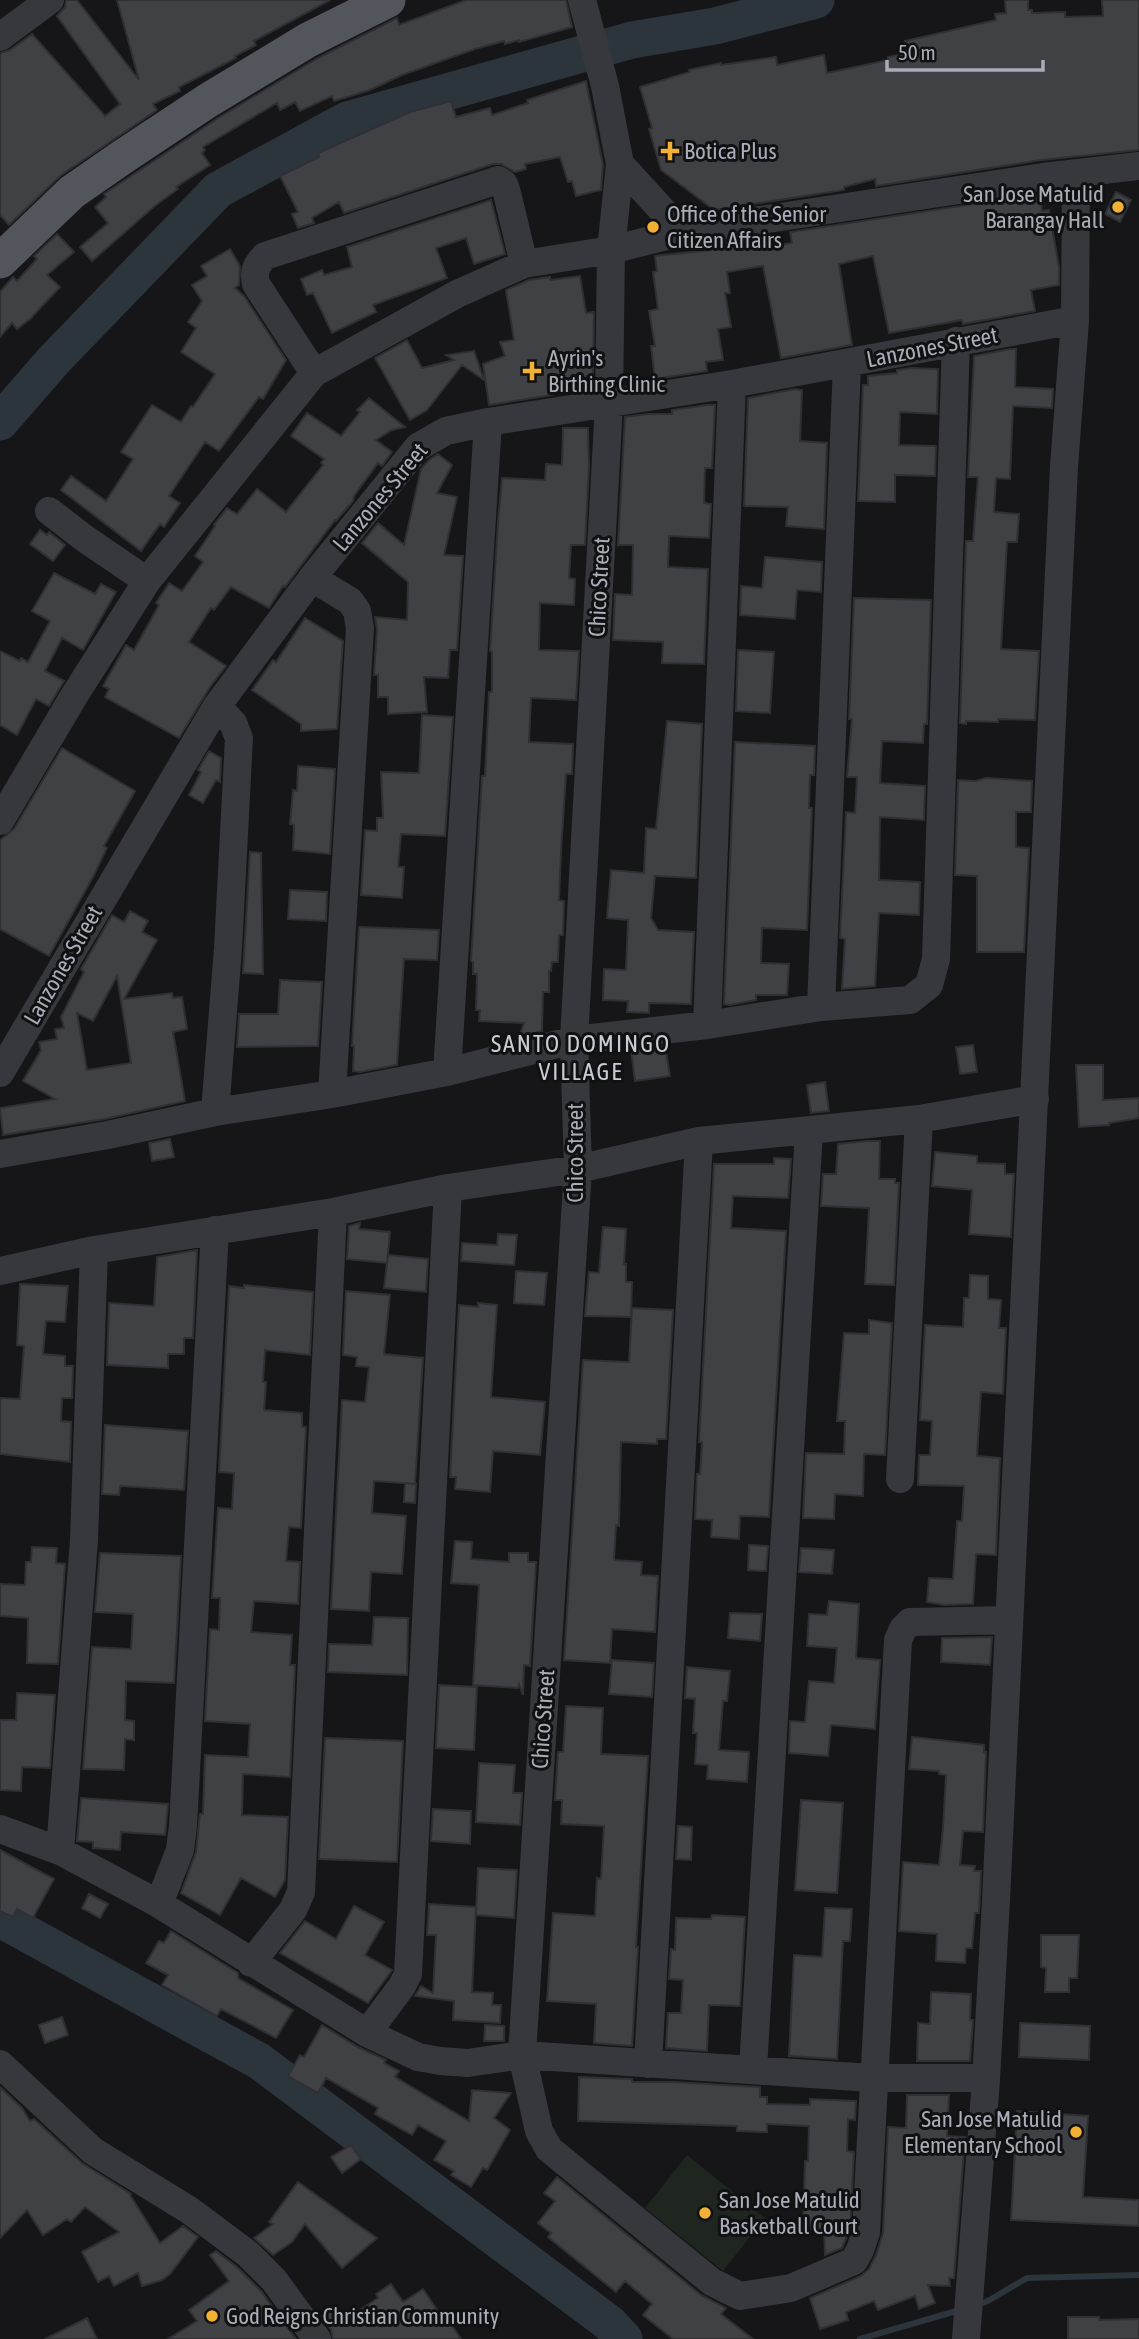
<svg xmlns="http://www.w3.org/2000/svg" width="1139" height="2339" font-family="'Asap Condensed',sans-serif">
<style>
.green{fill:#1e261f}
.lines{fill:none;stroke-linecap:round;stroke-linejoin:round}
.stream{stroke:#2c353c;stroke-width:6}
.river{stroke:#2c353c;stroke-width:37}
.building{fill:#404145;stroke:#303034;stroke-width:2;fill-rule:evenodd}
.minor{stroke:#37383d;stroke-width:28}
.major{stroke:#53555c;stroke-width:35}
.poi-dot{fill:#f2b134;stroke:#111113;stroke-width:2.5}
.labels{text-anchor:middle;dominant-baseline:central;stroke-width:6;stroke-linejoin:round;paint-order:stroke}
.poi-label{font-size:23px;fill:#a8adb8;stroke:#111113;text-anchor:start}
.street-label{font-size:23px;fill:#a8adb8;stroke:#111113}
.neighbourhood-label{font-size:24px;letter-spacing:2px;fill:#c9ccd4;stroke:#111113}
</style>
<rect width="100%" height="100%" fill="#161618"/>
<!-- green -->
<path class="green" d="M687,2155L765,2218L723,2271L645,2208Z"/>
<g class="lines">
<!-- stream -->
<path class="stream" d="M977,2305L988,2301L1027,2278L1139,2275
M860,2339L960,2310"/>
<!-- river -->
<path class="river" d="M0,422L53,361L218,190L347,120L632,40L715,26L816,0
M0,1919L259,2061L609,2323L624,2339"/>
</g>
<!-- building -->
<path class="building" d="M66,0H77L139,80L117,0H330L254,41L256,45L235,56L236,58L179,87L180,91L153,104L157,110L60,176L9,225L0,215V53L10,50L32,34L105,116L120,104L57,16L65,7Z
M466,0H566L572,27L519,42V40L505,44L504,41L475,49L402,75L370,90L334,101L332,96L300,111L295,102L280,110L277,103L203,147L205,150L202,153L210,165L176,187L178,189L156,205L92,261L80,247L108,223L95,207L106,197L104,194L218,118L318,58L397,18L399,25Z
M1005,0H1028V10H1032V13L1065,12V17L1103,16L1102,0H1139V150L1041,160L876,186L875,179L844,187V190L714,210L661,170L649,129L652,128L640,87L690,72L689,70L721,63V65L776,57L777,65L824,55L827,73L888,60V57L908,53L905,41L996,20L995,14L1006,13Z
M586,81L603,165L601,190L576,196L572,181L568,182L560,157L525,164L526,169L515,172L501,164H493L344,213L339,202L312,218L314,223L298,228L292,214L298,212L280,176L319,157L318,153L410,112L451,101L456,117L490,108L492,115L528,103L527,100Z
M1116,192L1131,200L1120,222L1105,214Z
M1040,194L1042,211L1049,210L1059,267V285L1031,290L1035,311L963,324L962,320L889,333L873,256L839,264L852,345L781,358L763,266L727,272L730,293H725L731,327L718,329L723,360L706,362L707,371L655,379L651,346H655L649,311L658,309L653,272L657,271L655,256L711,250L710,244L745,239L747,250L792,243L790,232Z
M491,200L505,254L474,264L466,238L436,248L447,278L373,305L376,312L332,333L313,293L307,295L301,279L322,270L324,275L352,267L347,247Z
M57,234L74,252L47,275L60,287L30,319L17,329L12,323L0,337V292L13,277L17,281L37,259L34,256Z
M230,249L240,266L239,285L235,288L244,296L286,360L263,399L259,397L219,451L205,442L169,496L180,503L164,527L160,524L141,551L61,490L71,476L106,501L133,459L121,452L152,405L181,422L191,406L193,407L215,374L181,352L196,328L188,322L202,301L192,285L207,276L201,266Z
M580,276L586,313L594,312L593,375L550,382L552,395L489,405L483,364L505,356L500,342L514,340L506,290L529,280L550,277V280Z
M407,340L422,368L454,360L446,355L474,351L484,380L462,365L427,410L410,420L375,358Z
M1010,349H1016L1015,387L1053,389L1052,408L1013,406L1010,479L996,478L994,512L1019,514L1017,542H1007L1001,649L1039,651L1035,720L998,719V722L966,721V724L960,723L966,541H973L978,477H968L974,356Z
M911,368L938,369L937,414L900,412L899,445L936,446L935,476L895,475V502L858,501L863,385H868V376L897,373V370Z
M795,389L802,390L800,441L827,443L824,529L786,526L788,507L744,506L748,398Z
M369,398L405,427L392,430L376,440L392,452L382,466L378,463L354,496L353,501L336,521L335,520L285,587L283,586L269,608L231,587L214,610L211,608L189,642L226,666L210,687L179,738L105,697L109,689L103,686L126,645L134,650L159,605L156,603L169,583L182,591L203,562L195,556L215,526L214,525L227,508L237,514L257,489L286,512L323,465L321,463L324,459L291,436L307,413L341,436L360,412L357,410Z
M707,405H715L712,468H705L704,503L711,504L709,538L669,536L668,567L708,569L704,664L662,663L663,642L613,640L615,594L632,595L633,545H618L625,417L648,414H672V410Z
M563,428H588L589,467L585,545H571L569,578L575,579L574,605L540,603L539,650L579,651L576,700L531,698L529,742L573,744L572,774H566L561,851L559,900L564,901L563,935H559L558,962H552L551,971H549V992H543L542,1031L519,1037L524,1023L479,1021L480,1010H476L477,974H473V962L471,961L482,776H485L489,692H492V652L490,651L498,522L502,478L545,480L546,464L562,465Z
M438,454L452,465L437,493L457,497L444,555L463,556L457,650H450L448,678L424,677L427,712L388,714V697H378V675H374L377,629L375,617L407,620L408,582L362,543L378,523L404,545L421,469L429,460Z
M40,530L47,535L49,532L65,545L53,561L30,544Z
M765,557L822,562L821,592L797,590L795,619L740,615L741,586L762,588Z
M54,573L95,594L101,584L116,592L83,650L62,638L45,671L64,681L49,706L36,699L17,735L0,725V651L20,661L21,658L28,662L50,621L32,611Z
M854,598L931,600L927,724H924L923,743L882,741L880,783L925,786L924,820L880,817L879,880L920,882L919,915L879,913L875,986L842,989L845,939L840,938L846,812L855,813L857,777H847L852,719H849Z
M305,618L343,641L337,729L301,731V724L252,690L273,660L276,662Z
M738,650L774,652L770,713L736,711Z
M422,715L453,717L445,836L401,834L398,867H404L402,898L361,895L365,830L377,831V818H383L381,772L419,773Z
M667,721L702,724L696,878L655,876L651,918L658,930L694,932L691,1004L649,1003V1013L627,1012L628,1001L603,1000L604,969L626,970L628,920L607,918L611,870L644,873L646,828L656,829Z
M735,742L815,746L814,775H810L809,808H812L807,930L762,928L761,963L789,964L787,995H756V1000L730,1005L724,1004Z
M62,748L135,791L104,846L107,848L94,875L49,956L0,929V840L14,829Z
M209,751L221,758L220,782L216,780L203,803L189,795L201,772L198,770Z
M298,766L335,769L330,854L293,850L294,825L290,824L293,790L297,791Z
M986,778L1032,781L1031,812H1016V847L1029,848L1024,952H977V876L955,875L958,780L976,781Z
M250,852L261,853L263,974L243,973Z
M290,890L327,892L326,921L288,919Z
M130,911L148,921L142,932L157,940L124,999L172,993L173,998L182,997L187,1029L173,1032L185,1101L105,1119L3,1135L0,1108L55,1099L23,1081L41,1050L39,1042L57,1039L55,1029L64,1028L61,1017L84,972L81,969L112,915L124,922ZM117,976L131,1063L87,1070L77,1013L93,1021Z
M359,927L439,930L437,960L404,959L397,1065L360,1072L353,1071L354,1046H352Z
M280,980L322,982L318,1046L237,1047L239,1014H278Z
M973,1045L977,1072L960,1074L956,1047Z
M665,1046L670,1076L635,1081L631,1050Z
M1076,1065H1103V1100L1139,1098V1118L1109,1123V1125L1079,1127Z
M825,1082L829,1111L811,1113L807,1085Z
M170,1139L174,1157L152,1161L149,1143Z
M868,1141H880L879,1179H895V1183H899L894,1285L865,1284L869,1208L821,1206L823,1174H836L838,1144Z
M935,1152L977,1156V1163L1005,1164V1174H1014L1011,1237L969,1234L972,1190L932,1186Z
M774,1158L791,1159L788,1198L733,1196L731,1228L786,1231L769,1517L740,1516L739,1539L711,1537L712,1520L695,1519L697,1474H700L702,1442H699L714,1164H774Z
M360,1223L359,1229L390,1232L387,1263L347,1259L349,1226Z
M603,1227L626,1229L624,1264H626V1282H632L631,1317L585,1316L589,1272L599,1273Z
M498,1234L517,1235L514,1265L461,1261L462,1243L497,1245Z
M197,1250L193,1338H184V1354H168V1368L107,1365L109,1303L154,1306L157,1257Z
M388,1255L428,1259L426,1292L384,1288Z
M516,1271L547,1273L544,1305L514,1303Z
M970,1275L988,1276V1299L1001,1300L999,1328H1006L1003,1394L981,1392L977,1456L1000,1458L996,1555L976,1554L973,1604L944,1605L927,1602L929,1578L953,1579L957,1521H962L964,1486L918,1485L919,1455H930L932,1421L920,1420L925,1325L963,1327L964,1298H969Z
M20,1284L68,1286L65,1322L46,1321L43,1354L65,1356V1366H73L72,1398H62L61,1421L71,1422L70,1462L0,1454V1398L20,1399L24,1346L17,1345Z
M244,1285L313,1292L310,1355L265,1350L263,1382H266L264,1410L302,1413V1427H306L301,1528L289,1527L286,1561L300,1562L298,1604L254,1601L251,1632L292,1635L290,1665H295L290,1777L243,1774L242,1815L288,1817L285,1880L275,1897L241,1878L220,1915L181,1893L196,1852L200,1814H203L205,1755L248,1757L250,1724L205,1721L210,1629L219,1630L220,1598H212L218,1508L232,1509L234,1473L219,1472L229,1286L244,1288Z
M346,1291L390,1295L384,1354L423,1358L415,1484L374,1481L372,1513L406,1516L402,1574L371,1572L369,1611L331,1609L342,1400L365,1402L369,1367L356,1366L357,1357L343,1355Z
M478,1303L497,1305L491,1397L545,1402L540,1455L493,1451L490,1492L455,1489L456,1477H450L459,1305L478,1307Z
M632,1308L673,1310L666,1439H657V1444L621,1442L619,1526L616,1525L614,1560L642,1562L641,1575L658,1576L655,1632L612,1629L610,1663L564,1660L583,1360L629,1362Z
M869,1320L892,1323L885,1455L864,1454L863,1496L835,1494L834,1519L803,1518L806,1453L844,1454L845,1421H837L844,1333L869,1334Z
M105,1425L188,1431L184,1490L120,1486L119,1495L102,1494Z
M405,1484H416L415,1503L404,1502Z
M455,1541L472,1542L471,1559L509,1562V1553H528V1562H536L530,1666L524,1665L523,1695L519,1684L518,1688L473,1685L479,1585L451,1583Z
M749,1545L768,1546L766,1571L748,1570Z
M32,1547L57,1548L56,1563L65,1564L58,1664L27,1663L28,1618L0,1616V1584L25,1585L26,1562H31Z
M801,1548L834,1550L832,1574L799,1572Z
M100,1553L181,1556L174,1683L126,1681L125,1720L134,1721V1740L125,1739L124,1770L83,1769L92,1647L131,1649L133,1614L95,1612Z
M829,1601L859,1604L856,1658L880,1660L875,1729L831,1725L828,1756L789,1753L790,1721L805,1722L809,1681L834,1683L837,1648L807,1646L809,1614L827,1615Z
M730,1613L762,1614L760,1641L728,1638Z
M374,1617L408,1618L407,1675L328,1672L329,1644L372,1645Z
M992,1637L990,1665L941,1662L942,1638Z
M612,1660L654,1663L652,1697L609,1694Z
M687,1667L730,1671L727,1701H723L719,1750L749,1752L747,1782L707,1779L708,1765L695,1764L697,1733H693L695,1699L685,1698Z
M439,1685L477,1687L474,1750L436,1748Z
M17,1693L55,1695L50,1768L22,1767L21,1791L0,1790V1720H16Z
M566,1706L603,1708L601,1754L648,1756L636,1947H638L632,2046L594,2043L596,2004L547,2001L553,1913L595,1916L597,1878L601,1879L604,1826L561,1824L562,1800H555L558,1752H563Z
M912,1737L984,1745V1752H986L983,1832L963,1831L960,1865L975,1866L974,1871H981L979,1913H975L972,1948H966L965,1963L936,1961L937,1934L899,1931L903,1862L939,1865L943,1829L946,1775L939,1774V1771L909,1769Z
M325,1738L403,1741L397,1862L319,1859Z
M479,1763L515,1765L513,1793H522L520,1825L476,1822Z
M81,1798L168,1804L165,1835L121,1832L120,1850L93,1848V1842L77,1841Z
M801,1800L843,1803L837,1893L795,1890Z
M433,1809L471,1811L470,1844L431,1841Z
M678,1826L692,1827L691,1860L676,1859Z
M0,1850L54,1879L33,1918L17,1909L13,1917L0,1911Z
M478,1868L517,1870L514,1918L476,1915Z
M89,1894L108,1904L100,1918L82,1908Z
M429,1904L476,1907L472,1992L493,1993L492,2005H501L500,2023L453,2020L454,2001L415,1996L421,1986L433,1993L436,1935H427Z
M354,1906L384,1922L365,1955L392,1970L368,2003L280,1953L305,1921L336,1939Z
M825,1908L852,1909L850,1941H843L837,2059L789,2056L794,1955L822,1957Z
M712,1915L745,1917L740,2006L709,2005L707,2051L666,2048L668,2013H681L683,1980L669,1979L671,1949L675,1950L676,1918L711,1919Z
M171,1931L238,1973V1978L293,2010L276,2038L221,2009L217,2016L162,1985L168,1975L146,1963L159,1941L164,1943Z
M1041,1935H1079L1077,1978H1069V1992H1045L1046,1968L1041,1967Z
M931,1992L971,1994L970,2020H973L970,2061H917L918,2023L930,2024Z
M62,2017L68,2035L45,2043L39,2025Z
M1020,2023L1090,2026L1089,2060L1019,2057Z
M322,2025L358,2047L386,2060L384,2063L399,2071L395,2077L469,2121L472,2090L511,2093L494,2118L510,2130L487,2170L483,2168L471,2187L451,2175L454,2171L434,2160L446,2141L418,2125L412,2135L375,2114L378,2108L326,2078L318,2093L288,2076L300,2055L304,2057Z
M485,2025L504,2026V2041H484Z
M579,2077L632,2079V2082H672L760,2087V2097H767V2104L810,2105V2099L856,2101L855,2120L848,2119L847,2151L854,2152L850,2229L842,2248L825,2255L824,2229L803,2228L805,2161H808L809,2126L767,2124V2132L737,2131V2126L578,2121Z
M0,2087L22,2108L30,2121L34,2119L82,2163L131,2194L130,2195L160,2243L183,2226L198,2237L170,2274L162,2280L142,2286L138,2273L114,2286L109,2276L98,2282L82,2252L119,2232L85,2207L71,2222L67,2219L43,2235L27,2210L0,2238Z
M907,2095H949L947,2136L965,2137L954,2278H949L950,2286L928,2285L935,2303L919,2309L915,2296L878,2310L874,2301L846,2312L848,2320L820,2329L810,2298L861,2276L869,2269L876,2255L883,2233L888,2127L906,2128Z
M1017,2111L1088,2116L1083,2197L1139,2200V2226L1011,2220Z
M351,2145L361,2159L342,2173L331,2157Z
M557,2177L701,2295L726,2308L721,2314L753,2339H673L643,2315L652,2304L625,2281L616,2292L548,2237L551,2233L538,2223L555,2201L544,2193Z
M298,2182L351,2220L377,2238L342,2268L305,2224L292,2242L273,2255L254,2238L273,2224L269,2222Z
M216,2251L237,2267L261,2291L296,2339H168L197,2321L189,2310L229,2281L210,2255Z
M391,2284L403,2302L423,2289L444,2320L447,2318L461,2339H333L331,2330L321,2316L333,2307L343,2321L378,2298L376,2294Z
M1068,2317H1099V2320L1139,2319V2339H1068Z
M87,2318L97,2339H45Z"/>
<g class="lines">
<!-- minor -->
<path class="minor" d="M582,0L605,86L620,164L682,232
M0,37L50,0
M620,164L611,250L609,404L574,1040L578,1169L522,2055L539,2131L549,2149L712,2282L740,2296L791,2288L854,2261L860,2250L866,2232L898,1640L903,1629L910,1622L1008,1620
M314,373L256,284C253,272 256,265 265,256L498,180L504,184L507,193L524,264
M49,511L84,538L147,581
M312,578L350,601L357,611L360,628L332,1094
M0,821L74,696L147,581L314,373L457,294L524,264L611,250L682,232L1043,177L1139,166
M821,1007L847,364
M707,1025L732,384
M447,1072L488,422
M0,1073L217,706L312,578L418,447L446,431L488,422L732,384L1075,320
M215,1112L228,948L239,738L233,723L217,706
M0,1154L108,1135L215,1112L332,1094L447,1072L574,1040L707,1025L821,1007L910,1000L929,985L936,959L956,341
M0,1271L94,1250L333,1212L448,1188L578,1169L699,1141L919,1119L1035,1099
M900,1479L919,1119
M0,1829L60,1851L159,1904L367,2033L418,2057L440,2061L468,2063L522,2055L872,2078H977L986,2080
M60,1851L84,1540L94,1250
M159,1904L180,1850L183,1826L215,1230
M251,1963L293,1910L301,1892L333,1212
M367,2033L402,1986L408,1974L448,1188
M0,2064L93,2151L189,2210L248,2254L274,2280L317,2339
M648,2064L699,1141
M753,2069L809,1131
M966,2339L986,2080L996,1900L1064,467L1075,320L1076,174"/>
<!-- major -->
<path class="major" d="M0,261L72,192L124,156L207,101L308,40L388,0"/>
</g>
<!-- markers -->
<g class="poi-dot">
<path d="M666.5 140.5h7v7h7v7h-7v7h-7v-7h-7v-7h7z"/>
<circle cx="1118" cy="207" r="7"/>
<circle cx="653" cy="227" r="7"/>
<path d="M528.5 360.5h7v7h7v7h-7v7h-7v-7h-7v-7h7z"/>
<circle cx="1076" cy="2132" r="7"/>
<circle cx="705" cy="2213" r="7"/>
<circle cx="212" cy="2316" r="7"/>
</g>
<g class="labels">
<!-- poi labels -->
<g class="poi-label">
<text x="684" y="151">Botica Plus</text>
<text x="1104" y="194" text-anchor="end">San Jose Matulid<tspan x="1104" dy="26">Barangay Hall</tspan></text>
<text x="667" y="214">Office of the Senior<tspan x="667" dy="26">Citizen Affairs</tspan></text>
<text x="548" y="358">Ayrin's<tspan x="548" dy="26">Birthing Clinic</tspan></text>
<text x="1062" y="2119" text-anchor="end">San Jose Matulid<tspan x="1062" dy="26">Elementary School</tspan></text>
<text x="719" y="2200">San Jose Matulid<tspan x="719" dy="26">Basketball Court</tspan></text>
<text x="226" y="2316">God Reigns Christian Community</text>
</g>
<!-- street labels -->
<g class="street-label">
<text transform="translate(932 347) rotate(-11)">Lanzones Street</text>
<text transform="translate(380 497) rotate(-50)">Lanzones Street</text>
<text transform="translate(599 587) rotate(-87)">Chico Street</text>
<text transform="translate(63 965) rotate(-60)">Lanzones Street</text>
<text transform="translate(575 1153) rotate(-90)">Chico Street</text>
<text transform="translate(543 1719) rotate(-86)">Chico Street</text>
</g>
<!-- neighbourhood labels -->
<g class="neighbourhood-label">
<text x="581" y="1043">SANTO DOMINGO<tspan x="581" dy="28">VILLAGE</tspan></text>
</g>
</g>
<!-- scale -->
<path d="M887 60v10h156v-10" fill="none" stroke="#a8adb8" stroke-width="3.5"/>
<text x="898" y="60" font-size="21" fill="#a8adb8" stroke="#111113" stroke-width="5" paint-order="stroke">50 m</text>
</svg>
